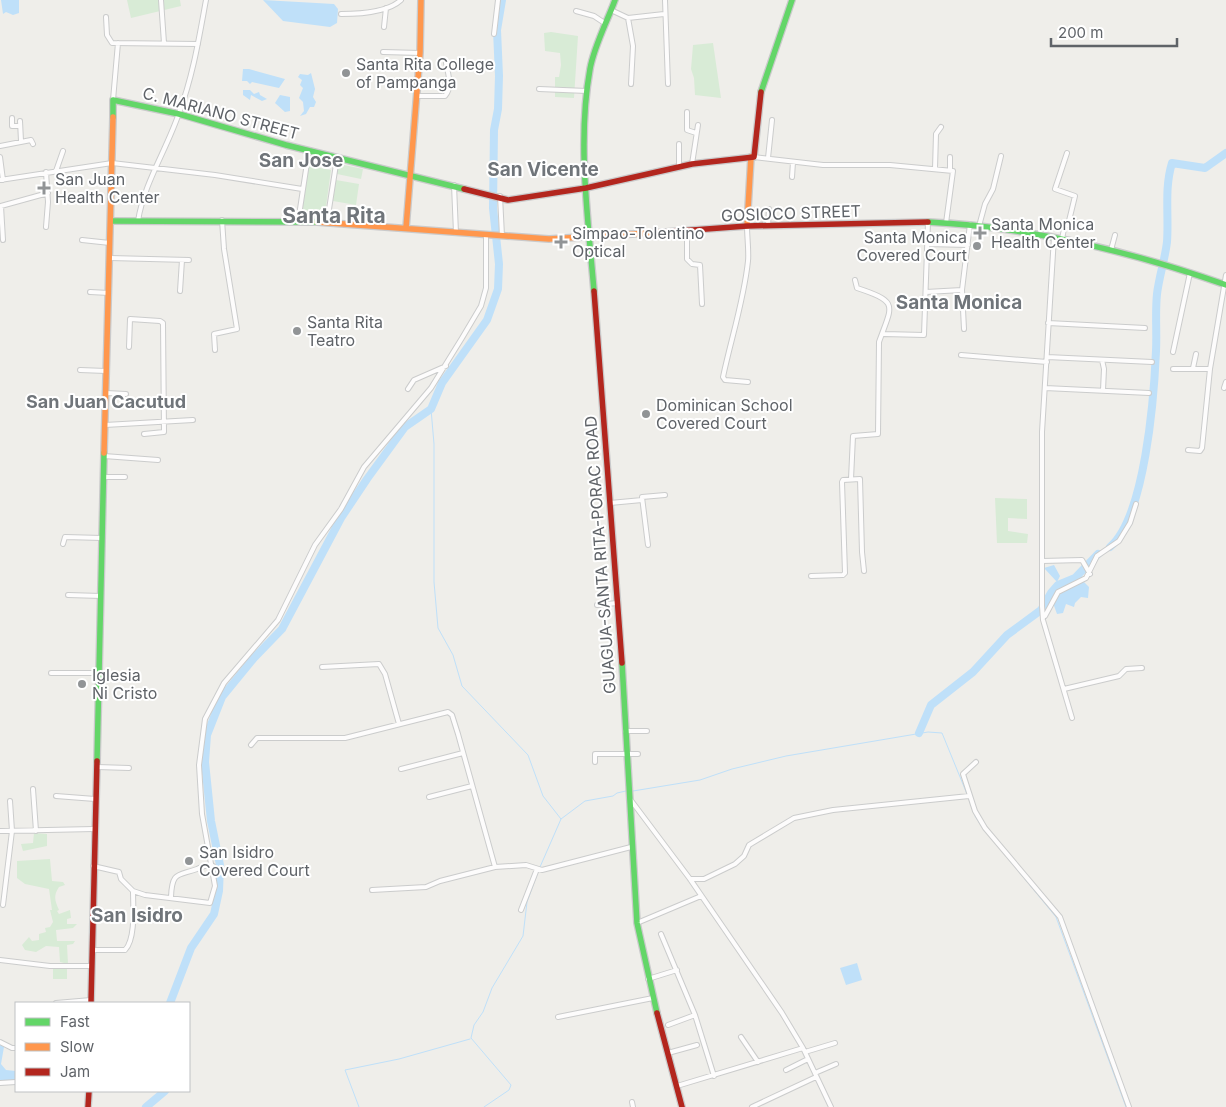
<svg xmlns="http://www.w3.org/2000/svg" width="1226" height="1107" font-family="Inter,sans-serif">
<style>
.green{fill:#d8ebd6}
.water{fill:#bfe0f9}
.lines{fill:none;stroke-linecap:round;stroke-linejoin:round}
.stream{stroke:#bfe0f9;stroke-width:1}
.river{stroke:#bfe0f9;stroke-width:8}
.street-casing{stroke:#cbcccc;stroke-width:6}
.fast-casing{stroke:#cacacb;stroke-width:8}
.slow-casing{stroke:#cacacb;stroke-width:8}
.jam-casing{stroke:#cacacb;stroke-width:8}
.street{stroke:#fdfcfc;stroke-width:4}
.fast{stroke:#63d668;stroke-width:5.5}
.slow{stroke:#ff974d;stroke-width:5.5}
.jam{stroke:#b3261e;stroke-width:5.5}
.poi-dot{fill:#919496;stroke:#fff;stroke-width:2}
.labels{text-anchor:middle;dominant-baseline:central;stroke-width:4;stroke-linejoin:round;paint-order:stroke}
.poi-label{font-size:16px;fill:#5f6368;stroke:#fff;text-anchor:start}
.street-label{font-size:16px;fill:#5f6368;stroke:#fff}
.neighbourhood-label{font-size:18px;font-weight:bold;fill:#70757a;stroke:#fff}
.quarter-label{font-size:19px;font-weight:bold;fill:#70757a;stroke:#fff}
.district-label{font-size:21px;font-weight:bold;fill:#70757a;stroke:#fff}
</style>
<rect width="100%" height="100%" fill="#efeeea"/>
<!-- green -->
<path class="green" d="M127,0H180L181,6L131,18Z
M551,32L578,36L574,98L555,97V77H559L561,65L560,53L545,51L544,33Z
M713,43L721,98L695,95L694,78L691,69L693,45Z
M339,164L363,169L361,179L337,174Z
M309,166L331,170L324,221L301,217Z
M336,180L359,184L356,205L333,201Z
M995,498L1027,499V519L1008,518V531L1028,534L1027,543H997Z
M34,833L47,834V846L23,851L21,844L33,843Z
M50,859L52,881L63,882L65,885L59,887C53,896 55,901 59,910L57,911L59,914L70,910L71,918L67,919V924H77L73,928L56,930L57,941H75L73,944L67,945L68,964L60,962L59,947L46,946L36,952L25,950L22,945L29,937L32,941L39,940V934L46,932L45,928L50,927L53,922L50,910H52L49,889L25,884L17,878V861Z
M53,966H67V979H53Z"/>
<!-- water -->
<path class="water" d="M1,0H19V13L13,15L6,12L3,14Z
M263,0L334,4L338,9L337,23L330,27L283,21Z
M243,69H249L285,79L279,88L252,82L250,84L247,81H242Z
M311,73L315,89L313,97L316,102L314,107H310L306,114L300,116L304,111L303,102L299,98L303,88L300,85L302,80L298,77L300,74L308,75Z
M243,90H250L254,94L259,92L260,95L267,99L262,101L251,95L250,100L243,95Z
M280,95L290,97V111L285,112L275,103Z
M1054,565L1060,576L1057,582L1044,568Z
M1083,581L1089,587L1088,598L1081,597L1075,603L1074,607L1066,604L1063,613L1057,614L1053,603C1060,591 1071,587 1083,581Z
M857,963L862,980L846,985L840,968Z
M0,1044L4,1047L1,1064L6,1070L16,1071V1080H0Z"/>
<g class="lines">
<!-- stream -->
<path class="stream" d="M431,409L434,444V582L438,628L453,655L462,686L528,755L543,796L561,819L540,867
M633,791L700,780L732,769L786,756L928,732L942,733L967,794
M969,799L971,805
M975,816L982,827
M561,819L585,801L613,796L617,793L626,791
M988,834L1056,917L1126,1107
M359,1107L345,1070L399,1059L470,1039
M484,1107L509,1090L511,1085L471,1038L474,1025L483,1012L492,988L523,936L527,902L538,872"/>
<!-- river -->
<path class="river" d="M1110,547C1145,517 1154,398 1156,351C1157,332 1155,313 1157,294C1159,277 1165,259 1167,242C1169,215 1164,189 1172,163L1205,168L1226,153
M919,733L931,705L973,672L1007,635L1041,610L1051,593L1058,585L1075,578L1098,554
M170,1003L191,948L214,914L219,891L220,865L211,821L205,762L207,735L222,697L254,658L282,629L341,518L367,479L405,427L431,409L442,383L487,320L498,289L499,264L493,208L494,130L498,109L499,76L497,30L502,0
M146,1107L165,1091"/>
<defs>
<path id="street" d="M161,0L164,43
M665,0L668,84
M611,10L628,18L664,14
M576,11L594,16L606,24
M341,14C359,14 387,13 401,0
M106,17L107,35L112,43L198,44
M628,18L633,46L631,84
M384,27L386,8
M494,34L498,0
M383,52L420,53
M539,89L587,91
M417,96H445C453,87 448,74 446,63
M113,100L118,43
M687,112V130L696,133
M12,118V126H20
M20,121L21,141
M0,146L31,140L33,144
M0,157L3,180
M754,157L823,165H890L953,171L946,223
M768,158L772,120
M692,164L698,125
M679,166V144
M935,169L936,134L941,127
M950,170V157
M56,171L63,151
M46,172L48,202L46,227
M792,177L793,162
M0,180L112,163L215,175L302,189
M454,185L456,233
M500,196L502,236
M138,221C144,183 167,149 179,113C193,76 199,38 206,0
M298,222L309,150
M327,222L337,158
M747,226C747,236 749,253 748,261C744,300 731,339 723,377L725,380L748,382
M768,226L769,209
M979,226L985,204L993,189L1001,156
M687,232V259L692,264L700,265L702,304
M1054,237L1042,432V606L1043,620L1072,718
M1062,239L1065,224L1068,225L1075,196L1055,189L1067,153
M3,240L1,206L48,193
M82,240L110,243
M927,244L968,245
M1111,250L1115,235
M110,258L189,260
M962,290L964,329
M180,291L182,260
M90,292L109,293
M926,292L962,290L970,224
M1048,323L1145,328
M884,334L924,335L928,222
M129,347L130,319L160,321L163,323L164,432L144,434
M215,350L214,334L237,329L224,249L222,220
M1173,352L1190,273
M961,355L1047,362
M1047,357L1152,362
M1102,360L1104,369L1103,390
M1193,368L1196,354
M1173,369H1210
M80,370L106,371
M1045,388L1149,393
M1224,388L1226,382
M408,389L414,380L446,366
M106,393L126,394
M81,400L105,403
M105,425L193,420
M1188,450L1200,451L1202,448L1210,369L1226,275
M104,456L158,460
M104,477H125
M851,479L853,436L878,434L879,342C892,305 900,302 857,288L855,280
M610,503L642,500
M63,544L65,537L102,538
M648,545L642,497L665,495
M1042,561L1082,560L1090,574
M811,576L843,575L845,573L842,482L843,480L860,479L862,552L864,571
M68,595L101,596
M597,605L617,603
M1045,616L1058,592L1086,578L1097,556L1119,541L1130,523L1136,504
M322,667L379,664L385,674L399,724
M51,673H100
M1064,689L1119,676L1126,669L1142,668
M625,731H647
M251,745L257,738H345L448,712L452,715L458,734L495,867
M595,762V754H638
M976,762L963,774L975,811L985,828L1060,917L1129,1107
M97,767L129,768
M401,769L463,753
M33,789L36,831
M56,796L95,799
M429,797L472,786
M630,799L690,879L782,1013L803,1048L831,1107
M0,831L94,829
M690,879H704L735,864L744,856L749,845L794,818L833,810L969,796
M372,890L426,887L440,881L495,867L526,865L542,870L631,847
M133,891L145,895L210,903L215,886L202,814L199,765L205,719L224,683L278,620L315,545L341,509L364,467L431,388L462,338L481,306L486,288V235
M171,897C172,871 178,876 197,869C203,866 206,865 213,866
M3,905L12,831L10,801
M521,910L537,869
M637,923L701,896
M661,934L695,1015L714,1076
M92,950H125C136,939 133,905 133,891L121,879L119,872L93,866
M0,960L50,966H91
M648,979L677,970
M56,1003L91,1000
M558,1017L653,998
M668,1025L695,1015
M741,1037L758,1062
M0,1042L12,1048H16
M805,1052L835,1043
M668,1053L697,1045
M786,1070L808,1059
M815,1073L836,1064
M0,1083L16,1082
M677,1086L803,1048
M632,1102L633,1107
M752,1107L816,1077"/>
<path id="fast" d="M761,92L792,0
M113,117V100L179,114L286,145L464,189
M111,221L317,222
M928,222C1031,227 1130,251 1226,285
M594,291C588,218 577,141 590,69C594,46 607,22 615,0
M622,663L637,923L657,1013
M97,761L104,453"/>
<path id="slow" d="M317,222L549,239L666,232
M747,226L751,157
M406,228L420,53L421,0
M104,453L113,117"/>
<path id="jam" d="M464,189L508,200L586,188L692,164L754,157L761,92
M666,232L747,226L928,222
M594,291L622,663
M91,1003L97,761
M657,1013L682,1107
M88,1107L89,1091"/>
</defs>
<!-- street casing -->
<use href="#street" class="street-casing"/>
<!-- fast casing -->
<use href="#fast" class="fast-casing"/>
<!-- slow casing -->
<use href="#slow" class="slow-casing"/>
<!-- jam casing -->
<use href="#jam" class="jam-casing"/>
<!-- street -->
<use href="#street" class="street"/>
<!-- fast -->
<use href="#fast" class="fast"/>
<!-- slow -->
<use href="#slow" class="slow"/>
<!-- jam -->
<use href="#jam" class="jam"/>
</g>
<!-- markers -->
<g class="poi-dot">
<circle cx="346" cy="73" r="5"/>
<path d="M41.5 180.5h5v5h5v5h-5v5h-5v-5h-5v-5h5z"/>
<path d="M977.5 225.5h5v5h5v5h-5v5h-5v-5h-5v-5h5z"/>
<path d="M558.5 234.5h5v5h5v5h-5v5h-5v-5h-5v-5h5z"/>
<circle cx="977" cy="246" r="5"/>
<circle cx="297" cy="331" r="5"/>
<circle cx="646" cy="414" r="5"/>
<circle cx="82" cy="684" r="5"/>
<circle cx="189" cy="861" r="5"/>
</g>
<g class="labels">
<!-- poi labels -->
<g class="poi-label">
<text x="356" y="64">Santa Rita College<tspan x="356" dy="18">of Pampanga</tspan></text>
<text x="55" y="179">San Juan<tspan x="55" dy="18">Health Center</tspan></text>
<text x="991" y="224">Santa Monica<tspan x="991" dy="18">Health Center</tspan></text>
<text x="572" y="233">Simpao-Tolentino<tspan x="572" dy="18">Optical</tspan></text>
<text x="967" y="237" text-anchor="end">Santa Monica<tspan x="967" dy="18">Covered Court</tspan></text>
<text x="307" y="322">Santa Rita<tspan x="307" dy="18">Teatro</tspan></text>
<text x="656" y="405">Dominican School<tspan x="656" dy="18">Covered Court</tspan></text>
<text x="92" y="675">Iglesia<tspan x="92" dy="18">Ni Cristo</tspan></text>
<text x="199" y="852">San Isidro<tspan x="199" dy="18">Covered Court</tspan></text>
</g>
<!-- street labels -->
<g class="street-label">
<text transform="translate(221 113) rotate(15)">C. MARIANO STREET</text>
<text transform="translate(791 213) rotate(-2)">GOSIOCO STREET</text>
<text transform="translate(600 555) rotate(-94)">GUAGUA-SANTA RITA-PORAC ROAD</text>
</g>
<!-- neighbourhood labels -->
<g class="neighbourhood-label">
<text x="106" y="401">San Juan Cacutud</text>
</g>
<!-- quarter labels -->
<g class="quarter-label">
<text x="301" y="160">San Jose</text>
<text x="543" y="169">San Vicente</text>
<text x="959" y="302">Santa Monica</text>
<text x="137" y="915">San Isidro</text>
</g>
<!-- district labels -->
<g class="district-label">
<text x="334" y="215">Santa Rita</text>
</g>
</g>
<!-- legend -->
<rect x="15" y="1002" width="175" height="90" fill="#ffffff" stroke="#bfc1c3"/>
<rect x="25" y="1018" width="25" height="8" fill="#63d668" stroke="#bfc1c3"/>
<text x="60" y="1027" font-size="15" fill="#5f6368">Fast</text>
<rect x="25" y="1043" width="25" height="8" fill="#ff974d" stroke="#bfc1c3"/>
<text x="60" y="1052" font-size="15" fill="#5f6368">Slow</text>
<rect x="25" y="1068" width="25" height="8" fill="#b3261e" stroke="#bfc1c3"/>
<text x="60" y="1077" font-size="15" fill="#5f6368">Jam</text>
<!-- scale -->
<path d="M1051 38v8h126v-8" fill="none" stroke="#5f6368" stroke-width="2.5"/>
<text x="1058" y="38" font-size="15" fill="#5f6368" stroke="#ffffff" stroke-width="4" paint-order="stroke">200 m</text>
</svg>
